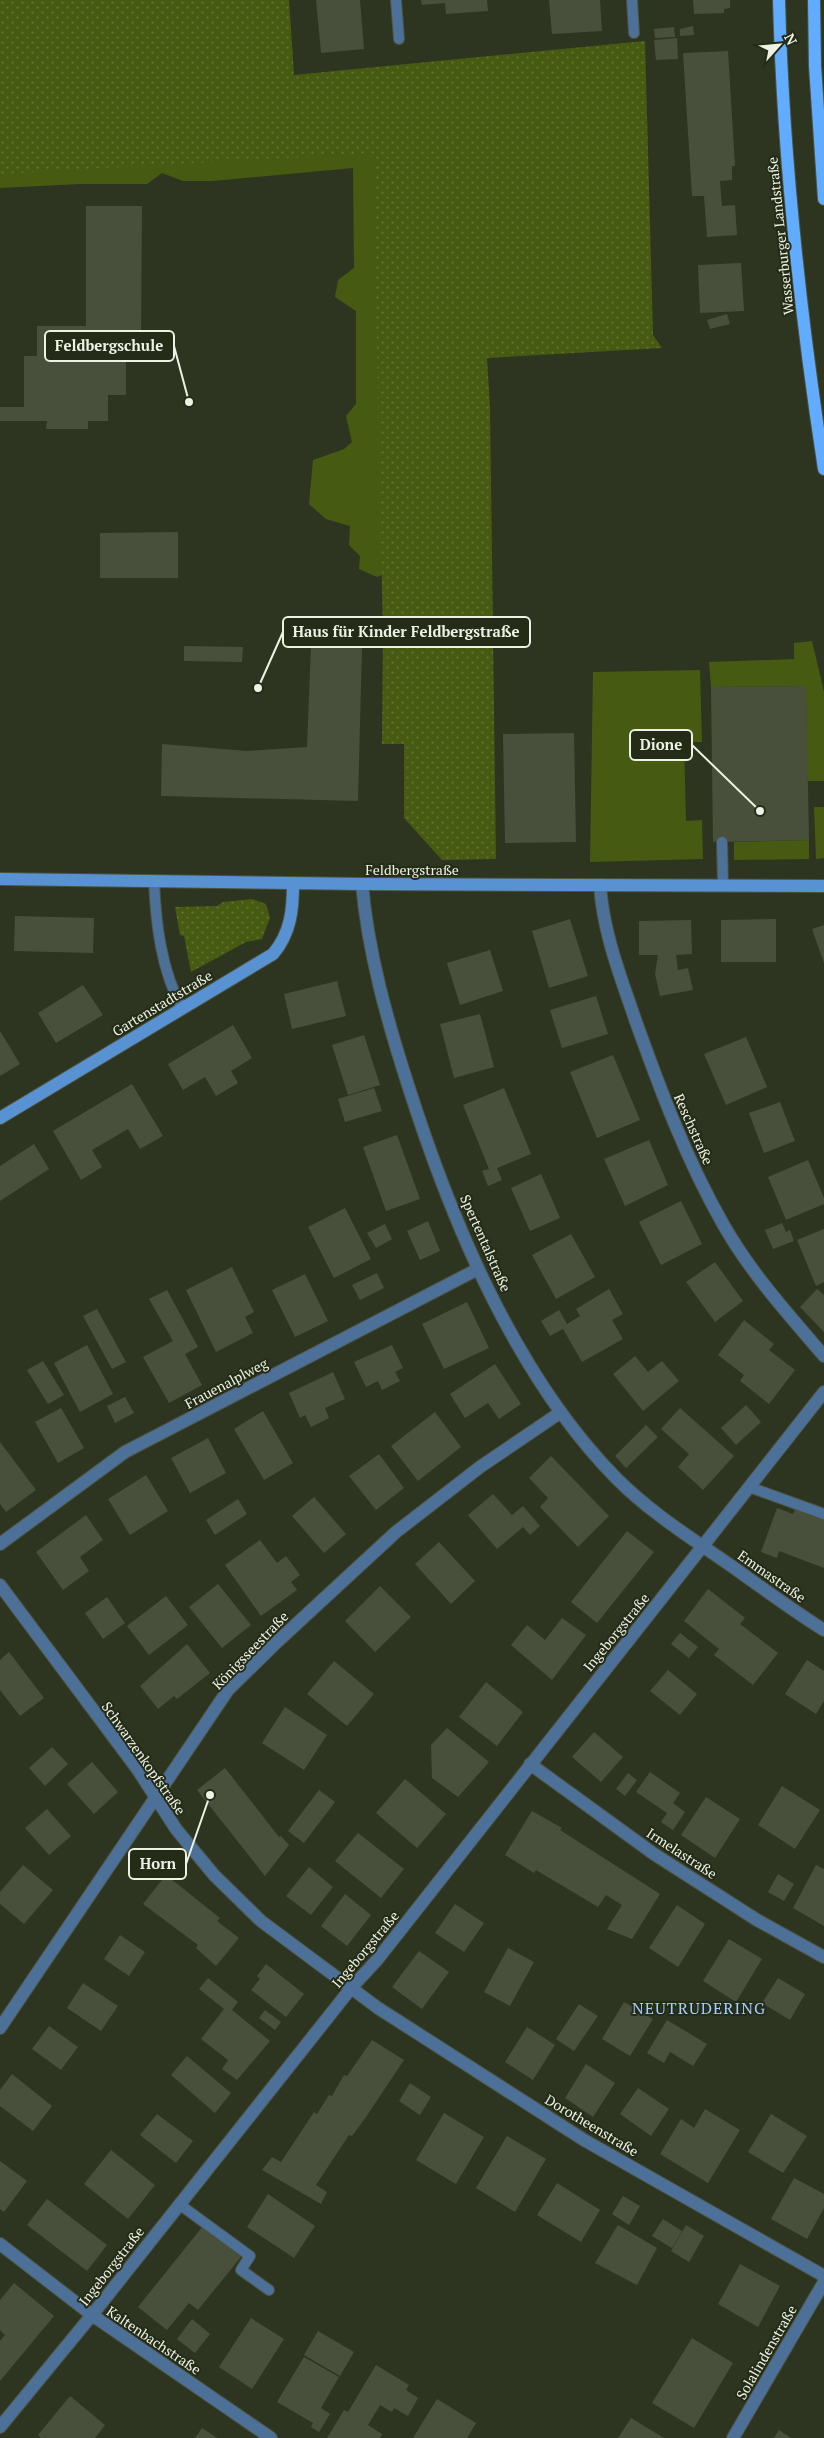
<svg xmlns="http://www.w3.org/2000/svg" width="824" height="2438" font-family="'PT Serif',serif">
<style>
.grass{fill:#465b11}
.park{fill:url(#park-dots)}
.building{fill:#48503b}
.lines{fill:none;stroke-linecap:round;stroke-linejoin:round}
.lane-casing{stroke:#4c5340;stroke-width:12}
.street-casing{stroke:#4c5340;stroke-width:14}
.secondary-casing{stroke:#4c5340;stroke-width:14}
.primary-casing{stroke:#4c5340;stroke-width:14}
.lane{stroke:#4d7098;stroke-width:10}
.street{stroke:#4d7098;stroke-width:12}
.secondary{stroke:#5992d2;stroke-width:12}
.primary{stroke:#62acff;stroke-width:12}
.labels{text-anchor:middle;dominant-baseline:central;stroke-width:4;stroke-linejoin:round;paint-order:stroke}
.street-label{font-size:14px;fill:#edf2e5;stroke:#242b17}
.quarter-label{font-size:16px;letter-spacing:1px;fill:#a4ccfc;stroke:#242b17}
.leader{fill:none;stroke:#edf2e5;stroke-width:2}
.callout-dot{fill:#edf2e5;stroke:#242b17;stroke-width:2}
.callout{fill:#242b17;stroke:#edf2e5;stroke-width:2}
.callout-label{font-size:15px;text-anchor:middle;font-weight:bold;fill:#edf2e5}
</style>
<defs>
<pattern id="park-dots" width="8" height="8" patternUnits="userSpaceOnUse" patternTransform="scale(1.25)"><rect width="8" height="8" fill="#465b11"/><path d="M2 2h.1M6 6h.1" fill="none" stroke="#617334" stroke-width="1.8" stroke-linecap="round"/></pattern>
</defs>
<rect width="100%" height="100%" fill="#2d3521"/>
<!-- grass -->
<path class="grass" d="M394,133V570L377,577L359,569L360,556L349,545L350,526L326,519L309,504L313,460L344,449L352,442L346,416L356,404V311L335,297L338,280L354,268L353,168L212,181H183L162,173L147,184H80L0,188V161Z
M812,641L824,692V781H807L806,686L711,687L709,662L794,659V643Z
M700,670L702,742H684L686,821L702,820L703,859L590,862L593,672Z
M814,807H824V858L816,859Z
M809,840V859L734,860V842Z"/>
<!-- park -->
<path class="park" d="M0,0H289L294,75L645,41L653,335L662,348L487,358L490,406L496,859L442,860L404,818V744H382L383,633L373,153L0,174Z
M252,899L266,904L270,918L262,939L246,942L191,972L184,936L180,935L175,907L217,906L223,902Z"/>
<!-- building -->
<path class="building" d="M316,0H360L364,49L321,53Z
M421,0H487L488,11L446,14L445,3L422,5Z
M549,0H600L602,31L552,34Z
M693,0H730V8L724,9V13L694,14Z
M693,26L694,35L680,36V29Z
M674,27L675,37L655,38L654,29Z
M677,38L678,59L656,60L654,40Z
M728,51L735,166H732V180L720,181L721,195L722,206L735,205L737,235L707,237L704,196H692L683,53Z
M86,206H142L141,343L121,344V358H126V395H108V421H88V429H46L47,421H0V407H24V356H37V326H86Z
M741,263L744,311L700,313L698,265Z
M727,314L730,324L710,329L707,320Z
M178,532V578H100V533Z
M311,645L362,647L358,801L161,796L162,744L247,751L307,747Z
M184,646L243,647L242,662L184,661Z
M806,686L809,840L713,842L711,687Z
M574,733L576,842L505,843L503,734Z
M15,916L94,918L93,953L14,951Z
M570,919L588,976L549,988L532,931Z
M776,919V962H721V920Z
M691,920L692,954L676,955L678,970L688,968L693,990L660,996L655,974L658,955H639V921Z
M824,925V963L812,929Z
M490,950L503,991L460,1005L447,963Z
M337,981L346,1016L292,1029L284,994Z
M83,985L103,1015L56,1043L38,1013Z
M596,996L608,1034L562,1048L550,1010Z
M480,1014L494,1067L454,1078L440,1024Z
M233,1025L252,1058L231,1071L238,1083L216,1096L205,1077L183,1090L168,1064Z
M0,1031L20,1064L0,1076Z
M364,1035L380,1085L348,1095L332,1045Z
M746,1037L767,1087L726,1105L704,1054Z
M613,1055L640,1120L597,1138L570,1072Z
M132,1084L163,1136L140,1149L128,1129L92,1150L102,1167L81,1180L53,1131Z
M374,1088L382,1111L345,1122L338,1099Z
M504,1088L531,1154L497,1168L502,1180L488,1186L482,1171L489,1169L463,1105Z
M780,1102L795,1141L764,1153L749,1113Z
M397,1135L420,1199L386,1211L363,1147Z
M649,1140L668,1185L625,1206L604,1159Z
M34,1144L49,1169L0,1201V1166Z
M808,1160L824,1198V1204L786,1220L768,1177Z
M541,1174L560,1218L530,1231L511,1188Z
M681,1201L702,1244L661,1265L639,1222Z
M345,1208L371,1259L334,1278L308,1227Z
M428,1221L440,1251L420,1260L407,1231Z
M782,1223L786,1232L790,1230L794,1241L773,1249L765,1230Z
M385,1224L392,1239L376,1248L367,1233Z
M824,1229V1282L816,1286L797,1240Z
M571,1234L595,1277L556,1299L532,1255Z
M715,1262L743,1301L715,1322L686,1282Z
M232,1267L254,1312L245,1317L253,1333L216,1352L186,1290Z
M377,1273L384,1288L360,1300L352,1285Z
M305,1274L328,1321L295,1337L272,1290Z
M609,1289L623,1314L612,1320L623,1339L582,1362L563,1329L550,1336L541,1321L559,1310L567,1324L580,1316L576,1309Z
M817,1289L824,1295V1332L800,1307Z
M167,1290L198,1347L185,1354L202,1385L169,1403L143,1357L173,1341L149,1299Z
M467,1302L489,1348L444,1369L422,1324Z
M97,1309L126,1362L112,1369L83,1316Z
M744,1320L774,1344L769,1350L795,1370L769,1404L740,1381L744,1375L718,1355Z
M87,1345L113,1394L80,1412L54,1363Z
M392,1345L403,1368L395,1372L400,1381L382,1390L378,1381L366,1387L354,1362Z
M635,1356L648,1372L662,1361L679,1381L643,1411L613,1374Z
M43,1361L64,1395L48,1404L27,1370Z
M495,1364L521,1404L499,1419L488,1403L465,1418L450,1394Z
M333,1372L345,1399L325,1408L329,1418L311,1427L305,1415L300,1418L289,1393Z
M125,1397L134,1413L115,1423L107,1406Z
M746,1405L761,1422L736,1445L721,1428Z
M61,1408L84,1448L58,1463L35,1422Z
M680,1408L734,1456L703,1490L678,1467L689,1454L661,1429Z
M263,1411L293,1463L264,1480L234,1429Z
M435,1412L461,1447L418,1481L391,1446Z
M646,1425L658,1437L626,1468L615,1456Z
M208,1438L226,1473L190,1493L171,1458Z
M0,1442L36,1490L6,1512L0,1504Z
M379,1454L404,1488L376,1510L349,1476Z
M551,1456L609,1516L578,1547L540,1507L548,1498L529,1478Z
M146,1475L168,1511L130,1535L108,1499Z
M493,1494L512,1515L523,1506L540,1526L530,1535L523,1527L497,1549L468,1515Z
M314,1497L346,1534L324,1553L292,1516Z
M238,1499L247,1514L215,1535L206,1520Z
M777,1508L793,1514L795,1509L824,1520V1568L779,1551L777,1558L761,1552Z
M86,1515L103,1540L80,1557L89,1571L63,1590L36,1552Z
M627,1531L654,1552L597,1623L571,1602Z
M260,1540L277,1563L286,1556L300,1575L291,1582L297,1590L261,1616L225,1565Z
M439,1542L475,1581L451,1604L415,1564Z
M218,1584L251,1625L222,1648L189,1607Z
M380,1586L411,1617L375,1652L345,1621Z
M708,1589L745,1618L740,1624L778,1653L753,1685L714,1655L719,1649L684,1621Z
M166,1596L188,1625L149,1655L127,1626Z
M107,1597L125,1623L103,1639L85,1613Z
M562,1618L586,1635L552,1680L511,1645L527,1625L545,1640Z
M680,1633L698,1647L689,1658L671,1644Z
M187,1644L210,1673L177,1699L174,1696L158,1709L140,1686Z
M9,1652L44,1698L20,1716L0,1690V1660Z
M807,1660L824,1671V1701L816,1714L785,1694Z
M334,1661L374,1694L347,1726L307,1694Z
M668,1670L697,1694L680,1715L650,1691Z
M486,1682L523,1712L497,1746L459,1717Z
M285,1707L327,1735L304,1770L262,1743Z
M447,1728L489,1762L458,1797L432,1778L431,1745Z
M594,1732L623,1757L601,1782L572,1757Z
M52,1747L68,1764L45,1786L29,1768Z
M92,1762L118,1792L94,1814L67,1784Z
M225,1768L279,1837L281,1836L289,1845L265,1876L197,1790Z
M650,1772L680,1793L673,1803L685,1812L673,1830L661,1822L667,1813L636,1792Z
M628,1773L637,1780L625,1796L616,1789Z
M405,1779L446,1814L417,1848L376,1813Z
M782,1786L820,1810L795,1849L758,1825Z
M319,1790L335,1802L304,1843L288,1831Z
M706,1797L740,1819L715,1858L681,1835Z
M47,1809L71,1836L49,1855L25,1828Z
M532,1811L562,1828L560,1830L660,1894L632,1939L607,1929L622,1905L606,1895L598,1907L536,1870L534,1873L505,1855Z
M358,1833L404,1869L381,1898L335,1861Z
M23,1865L53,1890L24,1924L0,1904V1892Z
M816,1865L824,1869V1926L793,1908Z
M309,1867L333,1887L311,1915L286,1896Z
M778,1874L794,1884L784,1901L768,1892Z
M166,1875L220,1918L217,1921L239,1938L216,1966L196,1948L198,1945L143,1904Z
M345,1894L371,1915L347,1946L321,1926Z
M455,1904L484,1923L464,1952L435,1933Z
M677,1905L705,1924L678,1967L649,1948Z
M120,1935L145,1952L129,1976L104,1959Z
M729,1939L762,1959L736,2002L703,1981Z
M508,1948L534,1962L510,2006L484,1992Z
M419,1951L449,1972L422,2009L392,1987Z
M266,1964L304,1994L286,2017L251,1990L260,1979L257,1976Z
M208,1978L238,2002L232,2010L270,2041L237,2080L222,2069L228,2060L201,2039L224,2009L199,1989Z
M778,1978L805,1994L790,2020L762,2003Z
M83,1983L118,2006L101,2031L67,2008Z
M624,2002L653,2019L630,2056L602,2039Z
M579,2004L598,2016L574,2051L556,2039Z
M265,2010L281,2022L275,2030L259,2018Z
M667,2020L707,2044L693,2066L670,2052L664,2063L647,2053Z
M49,2026L78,2047L61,2070L32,2049Z
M527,2027L555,2045L533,2080L505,2062Z
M372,2040L404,2060L366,2117L352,2136L349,2135L316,2185L327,2192L321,2204L262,2170L272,2157L281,2162L314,2112L317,2114L329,2095L332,2096L344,2075L347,2076Z
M187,2056L231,2093L215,2113L171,2075Z
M586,2064L615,2083L593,2117L565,2098Z
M12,2074L52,2106L33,2131L0,2106V2090Z
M410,2083L431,2097L420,2115L399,2101Z
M638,2088L669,2109L651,2136L620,2114Z
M705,2109L740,2130L708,2183L660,2154L681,2119L694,2128Z
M444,2113L484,2137L456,2184L416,2160Z
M157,2114L193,2141L176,2163L140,2135Z
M771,2114L807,2136L783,2173L748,2152Z
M507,2136L546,2159L515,2212L476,2188Z
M111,2150L155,2185L128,2219L84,2184Z
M0,2161L27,2181L4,2212L0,2209Z
M794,2178L824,2194V2208L807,2239L771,2219Z
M557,2183L600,2210L581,2242L537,2215Z
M268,2194L315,2226L294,2258L247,2227Z
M623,2196L640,2206L629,2225L612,2214Z
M47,2199L107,2245L87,2271L27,2225Z
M663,2219L682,2231L672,2248L652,2236Z
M618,2225L657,2248L637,2285L595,2263Z
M686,2225L704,2236L689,2262L671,2251Z
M203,2226L241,2257L198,2310L189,2303L167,2330L138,2307Z
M740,2264L780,2286L758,2327L718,2304Z
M14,2283L54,2316L0,2381V2341L5,2335L0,2330V2300Z
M251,2318L284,2339L252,2389L219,2367Z
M192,2319L210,2334L195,2353L177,2339Z
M318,2331L354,2352L340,2376L304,2355Z
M692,2338L733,2363L694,2428L652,2403Z
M304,2357L339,2377L321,2408L330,2414L319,2432L311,2427L313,2423L277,2402Z
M376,2365L409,2385L406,2390L418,2398L408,2416L394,2408L392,2412L380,2405L368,2425L382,2434L380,2438H327L344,2410L348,2412Z
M70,2396L105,2425L95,2438H41L38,2435Z
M437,2399L476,2423L467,2438H413Z
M631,2418L664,2438H618Z
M202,2428L217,2438H195Z
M779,2430L791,2438H774Z"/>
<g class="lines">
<defs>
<path id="lane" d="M396,0L399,39
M632,0L634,33
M722,842L723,886
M154,882C156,924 161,970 182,1008
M749,1487L824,1514
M179,2204L250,2256L241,2270L269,2290"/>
<path id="street" d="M362,884C368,952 387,1020 408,1085C451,1220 515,1376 617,1479C650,1512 691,1538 730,1565C761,1587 792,1610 824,1630
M600,885C603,932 620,975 635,1019C660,1089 686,1159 723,1224C750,1272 788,1314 824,1356
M0,1544L125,1452L478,1269
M0,1585L138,1770L176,1829L214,1875L261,1921L378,2008L584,2140L824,2276
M530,1764L654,1854L757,1920L824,1957
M0,2028L228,1690L278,1641L396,1532L480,1467L561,1412
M0,2244L92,2315L271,2438
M0,2427L92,2315L352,1987L377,1960L824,1392
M733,2438L824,2282"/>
<path id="secondary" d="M0,879L362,884L824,886
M0,1118L273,954C291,933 293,909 293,883"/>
<path id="primary" d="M779,0C783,157 800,313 824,469
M814,0L815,66L824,199"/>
</defs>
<!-- lane casing -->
<use href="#lane" class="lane-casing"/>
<!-- street casing -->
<use href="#street" class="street-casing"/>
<!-- secondary casing -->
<use href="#secondary" class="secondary-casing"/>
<!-- primary casing -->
<use href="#primary" class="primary-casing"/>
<!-- lane -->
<use href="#lane" class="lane"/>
<!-- street -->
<use href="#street" class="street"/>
<!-- secondary -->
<use href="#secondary" class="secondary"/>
<!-- primary -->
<use href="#primary" class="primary"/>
</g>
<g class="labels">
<!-- street labels -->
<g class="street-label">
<text transform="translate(780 236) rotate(-96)">Wasserburger Landstraße</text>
<text x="412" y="869">Feldbergstraße</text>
<text transform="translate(162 1003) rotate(-31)">Gartenstadtstraße</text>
<text transform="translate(694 1129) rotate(66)">Reschstraße</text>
<text transform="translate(486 1243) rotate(66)">Spertentalstraße</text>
<text transform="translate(226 1383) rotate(-28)">Frauenalplweg</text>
<text transform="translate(772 1576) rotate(35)">Emmastraße</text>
<text transform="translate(616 1632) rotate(-51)">Ingeborgstraße</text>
<text transform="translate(250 1650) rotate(-46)">Königsseestraße</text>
<text transform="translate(144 1758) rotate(55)">Schwarzenkopfstraße</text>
<text transform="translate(682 1853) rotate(33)">Irmelastraße</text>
<text transform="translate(365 1949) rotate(-50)">Ingeborgstraße</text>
<text transform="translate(592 2125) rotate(31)">Dorotheenstraße</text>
<text transform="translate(111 2266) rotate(-52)">Ingeborgstraße</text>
<text transform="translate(154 2340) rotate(34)">Kaltenbachstraße</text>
<text transform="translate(766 2352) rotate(-60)">Solalindenstraße</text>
</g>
<!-- quarter labels -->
<g class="quarter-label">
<text x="699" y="2008">NEUTRUDERING</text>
</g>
</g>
<!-- callouts -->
<path class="leader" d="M189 402L174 346M258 688L283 632M760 811L692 745M210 1795L186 1864"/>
<g class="callout-dot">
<circle cx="189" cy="402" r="5"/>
<circle cx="258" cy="688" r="5"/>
<circle cx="760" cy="811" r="5"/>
<circle cx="210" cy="1795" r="5"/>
</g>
<g class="callout">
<rect x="45" y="331" width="129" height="30" rx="5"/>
<rect x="283" y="617" width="247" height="30" rx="5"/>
<rect x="630" y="730" width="62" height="30" rx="5"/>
<rect x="129" y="1849" width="57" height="30" rx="5"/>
</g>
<g class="callout-label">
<text x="109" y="351">Feldbergschule</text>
<text x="406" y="637">Haus für Kinder Feldbergstraße</text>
<text x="661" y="750">Dione</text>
<text x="158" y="1869">Horn</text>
</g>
<!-- north arrow -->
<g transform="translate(779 45) rotate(63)" stroke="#242b17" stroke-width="4" paint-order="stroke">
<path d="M0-4L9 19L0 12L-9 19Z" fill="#edf2e5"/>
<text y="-8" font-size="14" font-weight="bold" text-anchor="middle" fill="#edf2e5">N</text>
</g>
</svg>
